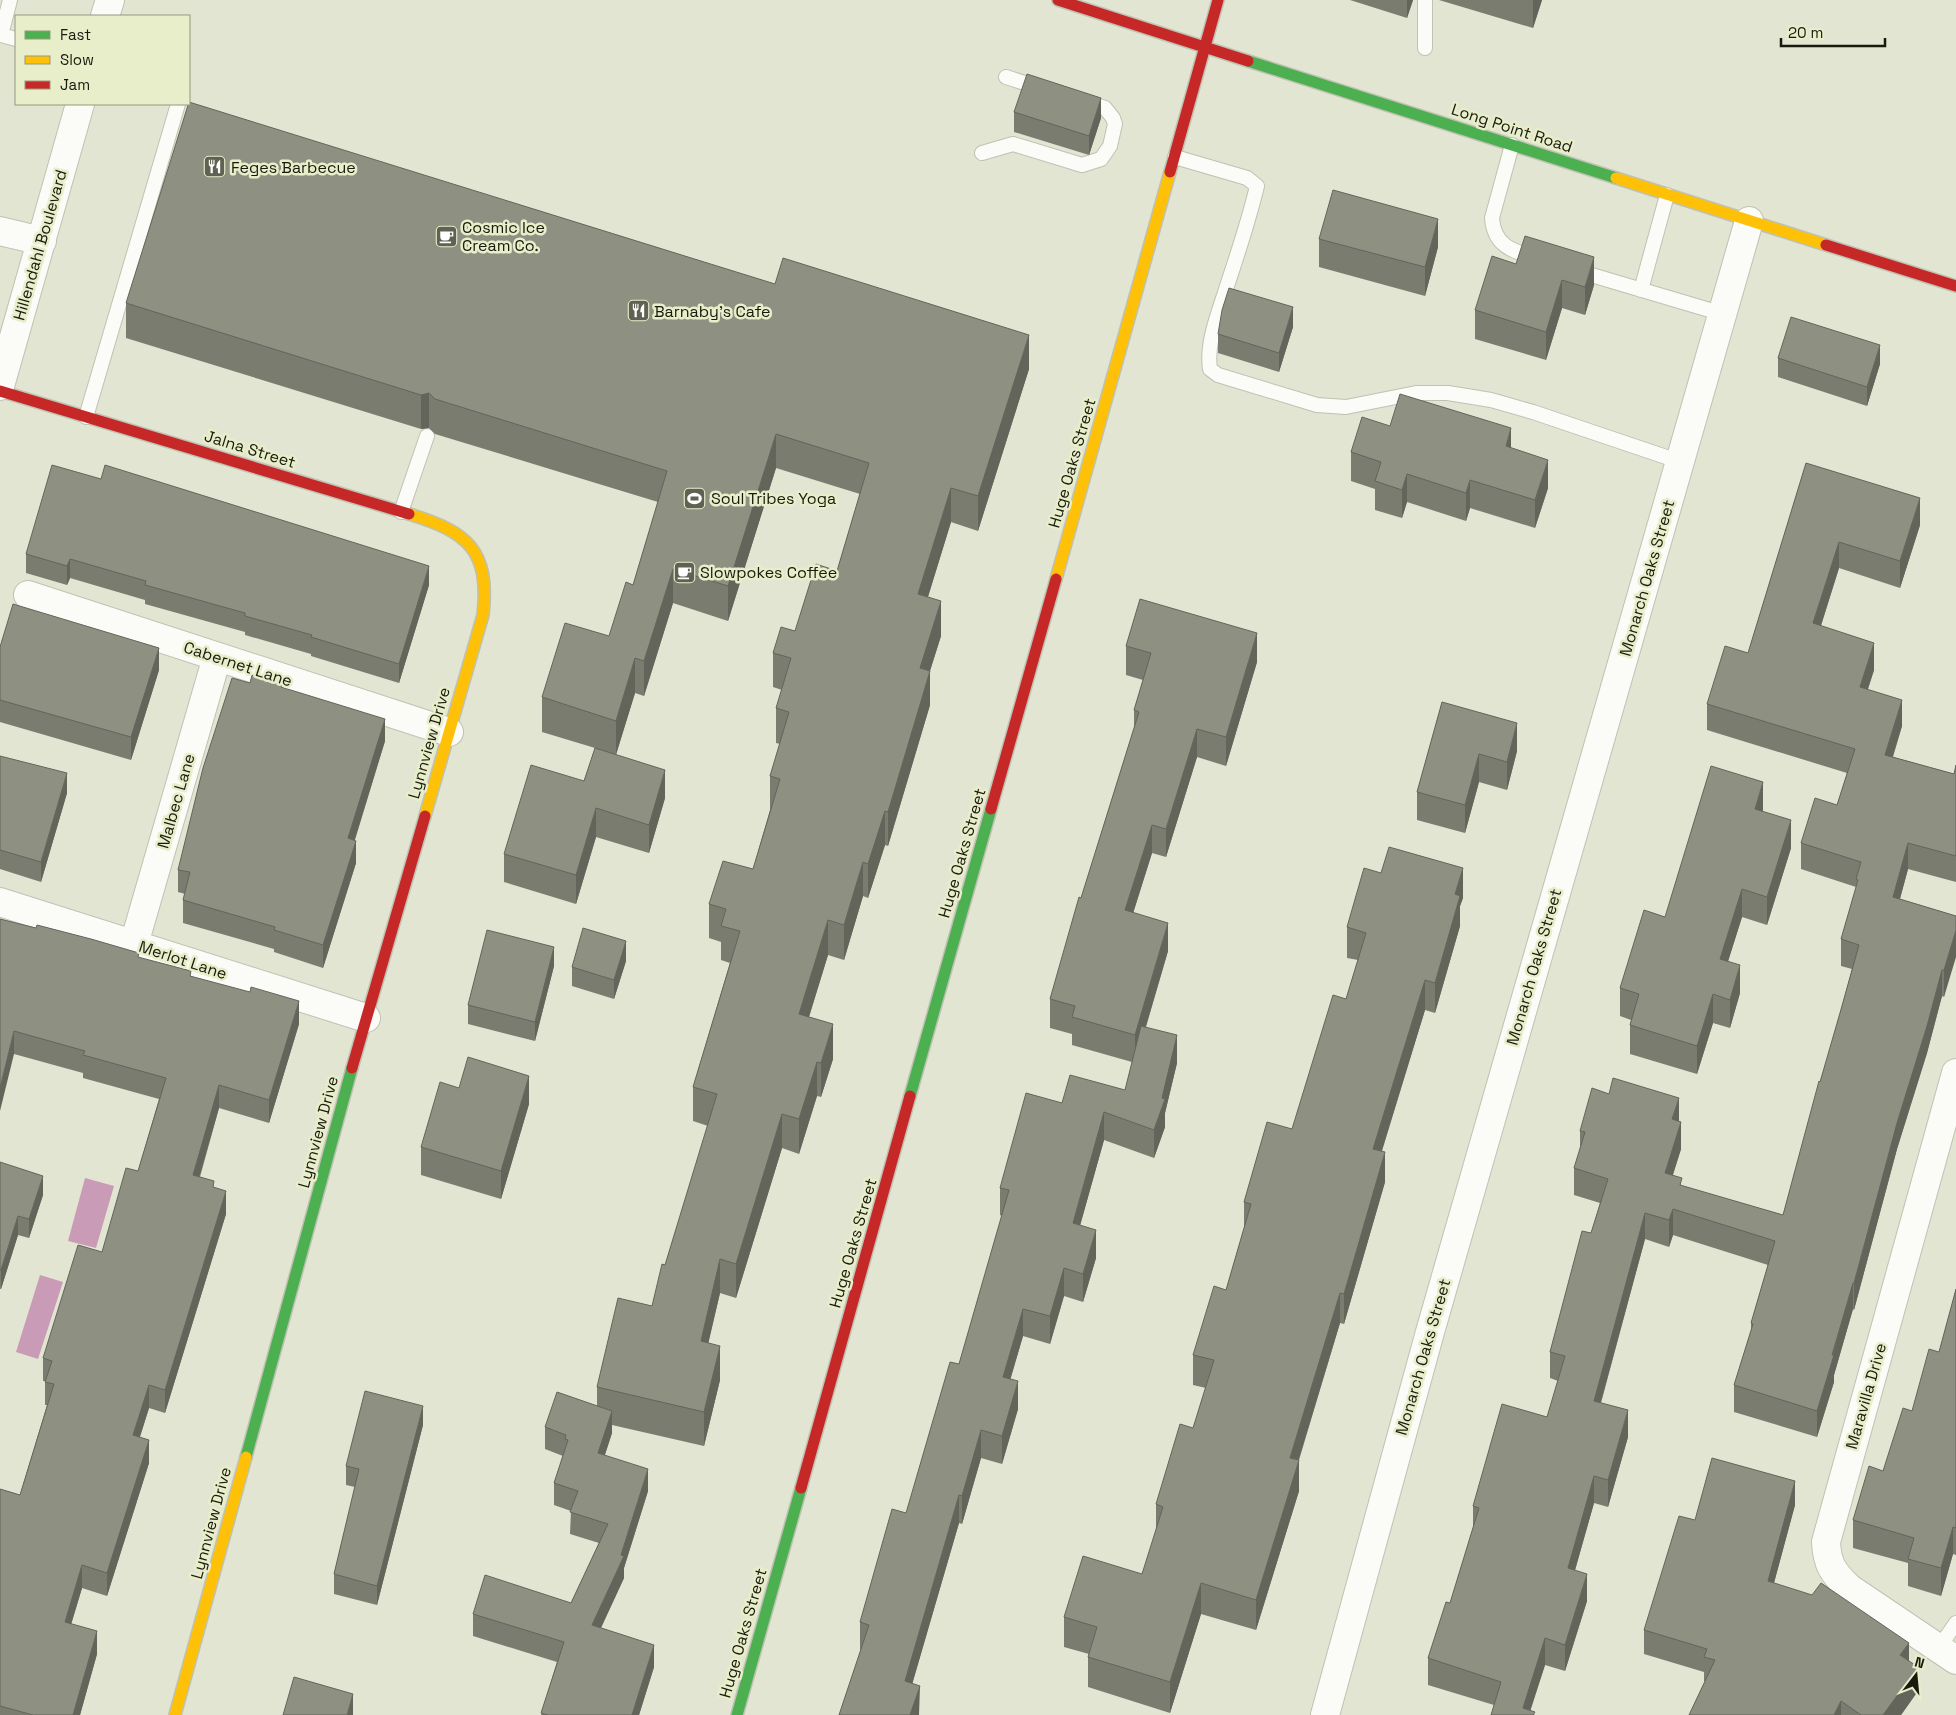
<svg xmlns="http://www.w3.org/2000/svg" width="1956" height="1715" font-family="'Space Grotesk',sans-serif">
<style>
.water{fill:#ca9bb7}
.lines{fill:none;stroke-linecap:round;stroke-linejoin:round}
.lane-casing{stroke:#bfc2b3;stroke-width:16}
.street-casing{stroke:#bfc2b3;stroke-width:30}
.fast-casing{stroke:#bfc2b3;stroke-width:14}
.slow-casing{stroke:#bfc2b3;stroke-width:14}
.jam-casing{stroke:#bfc2b3;stroke-width:14}
.lane{stroke:#fbfbf8;stroke-width:14}
.street{stroke:#fbfbf8;stroke-width:28}
.fast{stroke:#4caf50;stroke-width:11}
.slow{stroke:#ffc107;stroke-width:11}
.jam{stroke:#c62828;stroke-width:11}
.wall{fill:#7a7c70}
.shaded-wall{fill:#63655b}
.building{fill:#8e9082;stroke:#63655b}
.labels{text-anchor:middle;dominant-baseline:central;stroke-width:5;stroke-linejoin:round;paint-order:stroke}
.street-label{font-size:16px;fill:#181a0d;stroke:#e8edca}
.poi-label{font-size:16px;fill:#181a0d;stroke:#e8edca;text-anchor:start}
</style>
<rect width="100%" height="100%" fill="#e2e5d2"/>
<!-- water -->
<path class="water" d="M85,1178L114,1186L96,1248L68,1241Z
M40,1275L63,1282L38,1359L16,1352Z"/>
<g class="lines">
<defs>
<path id="lane" d="M10,0L1,35L16,39
M1425,0V48
M1006,77L1040,88
M1512,145L1492,218C1494,246 1512,251 1536,258
M982,153L1013,144L1082,165L1101,159L1110,146L1115,124L1113,118L1105,108L1084,101
M1175,157L1247,178L1257,186C1249,220 1238,253 1227,286C1219,312 1206,342 1210,369L1218,375L1317,405L1346,407L1416,393H1448L1491,400L1533,412L1681,462
M1578,271L1723,314
M1641,290L1667,195
M86,417L178,104
M401,512L427,436
M1938,1649L1956,1623"/>
<path id="street" d="M105,16L110,0
M0,231L42,241
M0,386L80,104
M28,595L449,732
M0,902L366,1018
M134,944L217,657
M1956,1073L1826,1542C1827,1564 1833,1573 1849,1588L1956,1660
M1325,1715L1430,1332L1749,221"/>
<path id="fast" d="M1248,61L1616,178
M910,1096L991,809
M246,1457L352,1068
M737,1715L801,1488"/>
<path id="slow" d="M1616,178L1826,245
M409,514C468,532 490,550 483,615L425,816
M1056,579L1170,172
M175,1715L246,1457"/>
<path id="jam" d="M1058,0L1248,61
M1170,172L1218,0
M1826,245L1956,286
M0,391L409,514
M991,809L1056,579
M352,1068L425,816
M801,1488L910,1096"/>
</defs>
<!-- lane casing -->
<use href="#lane" class="lane-casing"/>
<!-- street casing -->
<use href="#street" class="street-casing"/>
<!-- fast casing -->
<use href="#fast" class="fast-casing"/>
<!-- slow casing -->
<use href="#slow" class="slow-casing"/>
<!-- jam casing -->
<use href="#jam" class="jam-casing"/>
<!-- lane -->
<use href="#lane" class="lane"/>
<!-- street -->
<use href="#street" class="street"/>
<!-- fast -->
<use href="#fast" class="fast"/>
<!-- slow -->
<use href="#slow" class="slow"/>
<!-- jam -->
<use href="#jam" class="jam"/>
</g>
<!-- wall -->
<path class="wall" d="M1350,0H1413L1407,18Z
M1439,0H1542L1533,28Z
M1014,112L1101,118L1089,155L1014,132Z
M1319,239L1438,247L1425,296L1319,267Z
M1516,264L1594,285L1585,315L1562,308L1546,360L1475,339V310Z
M126,303L1029,369L978,531L951,522L928,597L941,636L930,671V705L888,846L885,845L868,898L863,896L844,960L828,955L809,1017L833,1059L821,1097L817,1096L799,1154L782,1148L736,1298L720,1293L708,1343L720,1380L704,1446L612,1425V1433L605,1455L648,1491L624,1568V1578L601,1628L654,1667L639,1715H541L557,1662L473,1636V1614L571,1603L599,1543L570,1534L571,1511L554,1505V1483L563,1456L545,1449V1427L597,1406V1387L652,1306L665,1265L708,1126L693,1121V1087L730,963L721,960V942L709,938V904L753,869L770,810V776L780,744L776,743V708L782,690L773,687V653L795,631L837,571L860,494L776,468L728,621L673,603L644,696L635,693L616,754L665,798L649,853L596,837L576,904L504,882V854L584,781L595,748L542,732V697L609,636L633,585L658,502L435,434L429,428L421,429L126,338Z
M1293,327L1279,372L1218,353V334Z
M1778,358L1880,364L1867,406L1778,377Z
M1390,426L1511,448L1548,488L1535,528L1470,508L1466,521L1407,502L1402,518L1375,510V489L1351,481V452Z
M1806,463L1920,525L1900,588L1839,568L1821,626L1874,670L1868,689L1902,726L1893,757L1954,774L1956,765V882L1908,869L1900,899L1956,916L1944,997L1942,996L1927,1053L1897,1149L1854,1310L1853,1309L1834,1375V1382L1817,1437L1734,1412V1385L1751,1331V1323L1768,1265L1673,1235L1669,1247L1645,1239L1601,1403L1628,1437L1608,1507L1594,1503L1575,1570L1587,1601L1565,1671L1545,1665L1530,1710L1535,1715L1494,1705L1428,1685V1658L1450,1603L1473,1528V1506L1547,1417L1558,1381L1550,1378V1352L1591,1233L1600,1203L1574,1195V1168L1580,1149V1131L1679,1121L1681,1149L1673,1175L1682,1186L1783,1215L1840,1013L1852,969L1841,966V939L1856,887L1801,869V843L1837,805L1847,773L1707,730V704L1748,653Z
M26,554L429,585L399,683L311,656V654L245,635V632L145,604V600L70,578L67,585L26,573Z
M1126,646L1257,662L1226,766L1197,757L1166,857L1152,853L1133,913L1168,951L1146,1027L1177,1063L1165,1113V1127L1154,1158L1104,1140L1080,1225L1096,1258L1083,1302L1064,1296L1050,1344L1023,1336L1010,1379L1018,1409L1002,1464L981,1458L962,1524L959,1523L912,1684L919,1715H839L861,1650L860,1649V1622L906,1513L959,1364L1002,1216L1000,1215V1188L1062,1103L1125,1090L1132,1062L1072,1045V1034L1050,1028V999L1081,898L1134,728V710L1143,680L1126,675Z
M0,647L159,670L131,760L0,722Z
M250,683L282,688L385,741L355,840L356,863L323,968L274,952V949L183,923V900L185,894L178,892V870Z
M1442,702L1517,751L1507,790L1479,782L1465,833L1417,820V792Z
M0,756L67,793L41,882L0,869Z
M1763,810V811L1791,848L1767,925L1742,917L1728,961L1740,993L1730,1028L1713,1023L1697,1074L1630,1054V1025L1631,1020L1620,1016V988L1665,917Z
M1463,898L1460,906V926L1435,1013L1425,1010L1382,1151L1385,1182L1344,1324L1340,1323L1299,1460V1491L1256,1630L1201,1614L1170,1713L1088,1687V1657L1089,1654L1064,1647V1617L1142,1574L1156,1532V1504L1193,1428L1206,1388L1193,1385V1355L1226,1290L1244,1228V1202L1292,1129L1346,999L1358,960L1347,958V927Z
M0,919L139,958L191,976L299,1024L269,1123L219,1108L200,1177L214,1187L226,1214L165,1413L149,1408L140,1437L149,1463L107,1596L82,1588L71,1624L97,1654L80,1715H0V1489L20,1495L47,1405H45V1381H43V1358L102,1252L138,1171L159,1099L83,1078V1073L14,1054Z
M626,961L614,999L572,986V967Z
M554,966L535,1041L468,1024V1005Z
M459,1088L529,1104L501,1199L421,1175V1147Z
M0,1162L43,1195L29,1238L18,1235L1,1289H0Z
M1956,1289V1555L1953,1554L1941,1596L1908,1586V1563L1853,1548V1520L1883,1471L1912,1411L1939,1352Z
M423,1425L377,1605L334,1594V1574L355,1487L346,1485V1466Z
M1795,1505L1774,1583L1909,1660L1918,1691L1901,1715H1689L1705,1681H1704V1672L1644,1654V1630L1695,1520Z"/>
<!-- shaded-wall -->
<path class="shaded-wall" d="M1407,0H1413L1407,18Z
M1533,0H1542L1533,28Z
M1101,98V118L1089,155V136Z
M1438,219V247L1425,296V267Z
M1594,257V285L1585,315V287Z
M1562,280V308L1546,360V332Z
M1293,307V327L1279,372V353Z
M1029,335V369L978,531V496Z
M1880,345V364L1867,406V387Z
M429,393V428L421,429V395Z
M1511,428V456L1506,446Z
M776,434V468L728,621V586Z
M1548,460V488L1535,528V500Z
M1407,474V502L1402,518V490Z
M1470,480V508L1466,521V493Z
M951,488V522L918,629V594Z
M1920,498V525L1900,588V561Z
M1839,542V568L1813,650V623Z
M70,559V578L67,585V566Z
M429,566V585L399,683V664Z
M673,569V603L644,696V661Z
M941,601V636L920,702V668Z
M1257,633V662L1226,766V737Z
M1874,643V670L1860,713V687Z
M159,648V670L131,760V737Z
M635,658V693L616,755V721Z
M930,671V705L888,846V812Z
M1902,700V726L1885,781V755Z
M385,719V741L348,861V838Z
M1517,723V751L1507,790V762Z
M1197,729V757L1166,857V829Z
M1479,754V782L1465,833V805Z
M665,770V798L649,853V825Z
M67,773V793L41,882V862Z
M1763,782V810L1755,837V809Z
M596,808V837L576,904V875Z
M885,811V845L868,898V864Z
M1791,820V848L1767,925V897Z
M1152,825V853L1125,939V910Z
M356,841V863L323,968V945Z
M1908,843V869L1893,924V897Z
M863,862V896L844,960V925Z
M1463,868V898L1460,906V926L1435,1013V983L1455,894Z
M1742,889V917L1720,987V959Z
M828,920V955L799,1049V1014Z
M1168,923V951L1135,1063V1035Z
M1956,930V957L1944,997V970Z
M626,941V961L614,999V980Z
M554,947V966L535,1041V1022Z
M1740,965V993L1730,1028V1000Z
M1942,970V996L1927,1053L1897,1149L1854,1310V1283L1897,1123Z
M1425,980V1010L1373,1179V1149Z
M1713,994V1023L1697,1074V1046Z
M299,1001V1024L269,1123V1100Z
M833,1024V1059L821,1097V1063Z
M14,1031V1054L0,1111V1088Z
M1177,1035V1063L1165,1113V1127L1154,1158V1130Z
M817,1062V1096L799,1154V1119Z
M529,1076V1104L501,1199V1171Z
M219,1085V1108L193,1198V1175Z
M1679,1098V1124L1672,1119Z
M1104,1112V1140L1073,1251V1223Z
M782,1114V1148L736,1298V1264Z
M1681,1122V1149L1665,1199V1173Z
M1385,1152V1182L1344,1324V1294Z
M43,1176V1195L29,1238V1219Z
M226,1191V1214L165,1413V1390Z
M1673,1209V1235L1669,1247V1220Z
M1645,1213V1239L1594,1427V1401Z
M18,1216V1235L1,1289V1270Z
M1096,1230V1258L1083,1302V1274Z
M720,1259V1293L701,1375V1341Z
M1064,1268V1296L1050,1344V1316Z
M1853,1283V1309L1834,1375V1382L1817,1437V1411Z
M1340,1293V1323L1290,1488V1458Z
M1023,1309V1336L1003,1405V1377Z
M720,1346V1380L704,1446V1412Z
M1018,1381V1409L1002,1464V1436Z
M149,1385V1408L133,1458V1435Z
M423,1406V1425L377,1605V1586Z
M1628,1410V1437L1608,1507V1480Z
M612,1411V1433L598,1475V1453Z
M981,1430V1458L962,1524V1496Z
M149,1440V1463L107,1596V1573Z
M1299,1460V1491L1256,1630V1600Z
M648,1469V1491L624,1568V1578L592,1647V1625L621,1555Z
M1594,1476V1503L1568,1595V1568Z
M1795,1481V1505L1768,1605V1581Z
M959,1495V1523L905,1709V1681Z
M1953,1527V1554L1941,1596V1568Z
M82,1565V1588L65,1645V1622Z
M1587,1574V1601L1565,1671V1645Z
M1201,1583V1614L1170,1713V1682Z
M97,1631V1654L80,1715H73Z
M1545,1638V1665L1529,1715L1523,1708Z
M1909,1643V1667L1900,1655Z
M654,1645V1667L639,1715H632Z
M1918,1667V1691L1901,1715H1883Z
M920,1686L919,1715H910Z
M353,1694V1715H347Z
M1841,1701V1715H1834Z"/>
<!-- building -->
<path class="building" d="M1027,74L1101,98L1089,136L1014,112Z
M189,102L775,284L783,258L1029,335L978,496L951,488L918,594L941,601L920,668L930,671L888,812L885,811L868,864L863,862L844,925L828,920L799,1014L833,1024L821,1063L817,1062L799,1119L782,1114L736,1264L720,1259L701,1341L720,1346L704,1412L597,1387L618,1298L652,1306L662,1264L665,1265L717,1094L693,1087L740,931L721,926L726,909L709,904L723,861L753,869L780,779L770,776L789,712L776,708L791,658L773,653L781,627L795,631L816,564L837,571L869,463L776,434L728,586L673,569L644,661L635,658L616,721L542,697L565,623L609,636L626,582L633,585L667,471L435,399L429,393L421,395L126,303Z
M1333,190L1438,219L1425,267L1319,239Z
M1525,236L1594,257L1585,287L1562,280L1546,332L1475,310L1492,256L1516,264Z
M1229,288L1293,307L1279,353L1218,334L1222,310Z
M1791,317L1880,345L1867,387L1778,358Z
M1400,394L1511,428L1506,446L1548,460L1535,500L1470,480L1466,493L1407,474L1402,490L1375,481L1381,462L1351,452L1362,417L1390,426Z
M1806,463L1920,498L1900,561L1839,542L1813,623L1874,643L1860,687L1902,700L1885,755L1954,774L1956,765V856L1908,843L1893,897L1956,916V930L1944,970H1942L1927,1026L1897,1123L1854,1283H1853L1832,1355H1834L1817,1411L1734,1385L1753,1324L1751,1323L1775,1241L1673,1209L1669,1220L1645,1213L1594,1401L1628,1410L1608,1480L1594,1476L1568,1568L1587,1574L1565,1645L1545,1638L1523,1708L1535,1712L1533,1715H1491L1501,1682L1428,1658L1446,1602L1450,1603L1479,1508L1473,1506L1502,1404L1547,1417L1565,1356L1550,1352L1582,1231L1591,1233L1608,1179L1574,1168L1585,1132L1580,1131L1592,1088L1609,1094L1613,1078L1679,1098L1672,1119L1681,1122L1665,1173L1682,1178L1680,1185L1783,1215L1819,1081L1820,1082L1840,1013L1859,945L1841,939L1858,880L1856,879L1861,862L1801,843L1815,798L1837,805L1855,749L1707,704L1725,646L1748,653Z
M52,465L101,479L105,465L429,566L399,664L311,637L312,635L245,616V613L145,585L146,581L70,559L67,566L26,554Z
M1140,599L1257,633L1226,737L1197,729L1166,829L1152,825L1125,910L1168,923L1135,1035L1072,1017L1075,1006L1050,999L1079,897L1081,898L1139,712L1134,710L1151,653L1126,646Z
M13,604L159,648L131,737L0,700V647Z
M252,675L282,684L281,687L385,719L348,838L356,841L323,945L274,930L275,927L183,900L190,872L178,870L203,768L232,678L250,683Z
M1442,702L1517,723L1507,762L1479,754L1465,805L1417,792Z
M595,748L665,770L649,825L596,808L576,875L504,854L531,765L584,781Z
M0,756L67,773L41,862L0,850Z
M1711,766L1763,782L1755,809L1791,820L1767,897L1742,889L1720,959L1740,965L1730,1000L1713,994L1697,1046L1630,1025L1639,994L1620,988L1644,910L1665,917Z
M1389,847L1463,868L1455,894L1460,896L1435,983L1425,980L1373,1149L1385,1152L1344,1294L1340,1293L1290,1458L1299,1460L1256,1600L1201,1583L1170,1682L1088,1657L1097,1627L1064,1617L1083,1556L1142,1574L1163,1507L1156,1504L1180,1424L1193,1428L1214,1360L1193,1355L1214,1286L1226,1290L1251,1204L1244,1202L1267,1122L1292,1129L1333,995L1346,999L1366,933L1347,927L1364,868L1381,873Z
M0,919L36,928L37,925L91,939L139,953L138,957L191,971L190,976L250,992L251,987L299,1001L269,1100L219,1085L193,1175L214,1181L213,1187L226,1191L165,1390L149,1385L133,1435L149,1440L107,1573L82,1565L65,1622L97,1631L73,1715H33L0,1706V1489L20,1495L54,1384L45,1382L52,1361L43,1358L78,1245L102,1252L126,1168L138,1171L166,1078L83,1055L85,1051L14,1031L0,1088Z
M583,928L626,941L614,980L572,967Z
M487,930L554,947L535,1022L468,1005Z
M1141,1026L1177,1035L1162,1098L1165,1099L1154,1130L1104,1112L1073,1223L1096,1230L1083,1274L1064,1268L1050,1316L1023,1309L1003,1377L1018,1381L1002,1436L981,1430L962,1496L959,1495L905,1681L920,1686L910,1715H839L869,1625L860,1622L892,1509L906,1513L950,1362L959,1364L1009,1190L1000,1188L1026,1093L1062,1103L1070,1075L1125,1090Z
M468,1057L529,1076L501,1171L421,1147L440,1082L459,1088Z
M0,1162L43,1176L29,1219L18,1216L1,1270H0Z
M1956,1289V1528L1953,1527L1941,1568L1908,1559L1914,1538L1853,1520L1869,1466L1883,1471L1903,1408L1912,1411L1929,1349L1939,1352Z
M365,1391L423,1406L377,1586L334,1574L359,1469L346,1466Z
M557,1392L612,1411L598,1453L648,1469L621,1555L624,1556L592,1625L654,1645L632,1715H548L541,1713L564,1642L473,1614L485,1575L571,1603L608,1524L570,1512L578,1491L554,1483L568,1440L565,1439L566,1435L545,1427Z
M1712,1458L1795,1481L1768,1581L1812,1595L1821,1583L1909,1643L1900,1655L1918,1667L1883,1715H1861L1841,1701L1834,1715H1689L1715,1660L1704,1657L1707,1649L1644,1630L1679,1516L1695,1520Z
M294,1677L353,1694L347,1715H283Z"/>
<!-- icons -->
<defs>
<symbol id="restaurant-square" viewBox="-11 -11 22 22"><rect x="-9" y="-9" width="18" height="18" rx="4" fill="#5f6152" stroke="#e8edca"/><path d="M-5-6h1v4h1v-4h1v4h1v-4h1v5L-1.5 .5V6h-2V.5L-5-1ZM5-6V6H3V1.5H1.5Q1.5-4 5-6Z" fill="#fff"/></symbol>
<symbol id="cafe-square" viewBox="-11 -11 22 22"><rect x="-9" y="-9" width="18" height="18" rx="4" fill="#5f6152" stroke="#e8edca"/><path d="M-5.5-4.5H6V0H3Q3 3.5 0 3.5H-2.5Q-5.5 3.5-5.5 0ZM3-3.2v2h1.7v-2ZM-6 4.5H4V6H-6Z" fill="#fff"/></symbol>
<symbol id="stadium-square" viewBox="-11 -11 22 22"><rect x="-9" y="-9" width="18" height="18" rx="4" fill="#5f6152" stroke="#e8edca"/><path d="M0-5a6.5 5 0 1 0 0 10a6.5 5 0 1 0 0-10ZM-3.5-1.8h7v3.6h-7Z" fill="#fff"/></symbol>
</defs>
<g fill-rule="evenodd">
<use href="#restaurant-square" x="202" y="154" width="25" height="25"/>
<use href="#cafe-square" x="434" y="224" width="25" height="25"/>
<use href="#restaurant-square" x="626" y="298" width="25" height="25"/>
<use href="#stadium-square" x="682" y="486" width="25" height="25"/>
<use href="#cafe-square" x="672" y="560" width="25" height="25"/>
</g>
<g class="labels">
<!-- street labels -->
<g class="street-label">
<text transform="translate(1512 128) rotate(18)">Long Point Road</text>
<text transform="translate(40 245) rotate(-74)">Hillendahl Boulevard</text>
<text transform="translate(250 449) rotate(17)">Jalna Street</text>
<text transform="translate(1072 463) rotate(-74)">Huge Oaks Street</text>
<text transform="translate(1647 578) rotate(-74)">Monarch Oaks Street</text>
<text transform="translate(238 664) rotate(18)">Cabernet Lane</text>
<text transform="translate(429 743) rotate(-74)">Lynnview Drive</text>
<text transform="translate(176 801) rotate(-74)">Malbec Lane</text>
<text transform="translate(962 853) rotate(-74)">Huge Oaks Street</text>
<text transform="translate(183 960) rotate(18)">Merlot Lane</text>
<text transform="translate(1534 967) rotate(-74)">Monarch Oaks Street</text>
<text transform="translate(318 1132) rotate(-75)">Lynnview Drive</text>
<text transform="translate(853 1243) rotate(-74)">Huge Oaks Street</text>
<text transform="translate(1423 1357) rotate(-74)">Monarch Oaks Street</text>
<text transform="translate(1866 1396) rotate(-74)">Maravilla Drive</text>
<text transform="translate(211 1523) rotate(-75)">Lynnview Drive</text>
<text transform="translate(743 1633) rotate(-74)">Huge Oaks Street</text>
</g>
<!-- poi labels -->
<g class="poi-label">
<text x="231" y="167">Feges Barbecue</text>
<text x="462" y="227">Cosmic Ice<tspan x="462" dy="18">Cream Co.</tspan></text>
<text x="654" y="311">Barnaby's Cafe</text>
<text x="711" y="498">Soul Tribes Yoga</text>
<text x="700" y="572">Slowpokes Coffee</text>
</g>
</g>
<!-- legend -->
<rect x="15" y="15" width="175" height="90" fill="#e8edca" stroke="#95997e"/>
<rect x="25" y="31" width="25" height="8" fill="#4caf50" stroke="#95997e"/>
<text x="60" y="40" font-size="15" fill="#181a0d">Fast</text>
<rect x="25" y="56" width="25" height="8" fill="#ffc107" stroke="#95997e"/>
<text x="60" y="65" font-size="15" fill="#181a0d">Slow</text>
<rect x="25" y="81" width="25" height="8" fill="#c62828" stroke="#95997e"/>
<text x="60" y="90" font-size="15" fill="#181a0d">Jam</text>
<!-- north arrow -->
<g transform="translate(1916 1675) rotate(16)" stroke="#e8edca" stroke-width="4" paint-order="stroke">
<path d="M0-4L9 19L0 12L-9 19Z" fill="#181a0d"/>
<text y="-8" font-size="14" font-weight="bold" text-anchor="middle" fill="#181a0d">N</text>
</g>
<!-- scale -->
<path d="M1781 38v8h104v-8" fill="none" stroke="#181a0d" stroke-width="2.5"/>
<text x="1788" y="38" font-size="15" fill="#181a0d" stroke="#e8edca" stroke-width="4" paint-order="stroke">20 m</text>
</svg>
